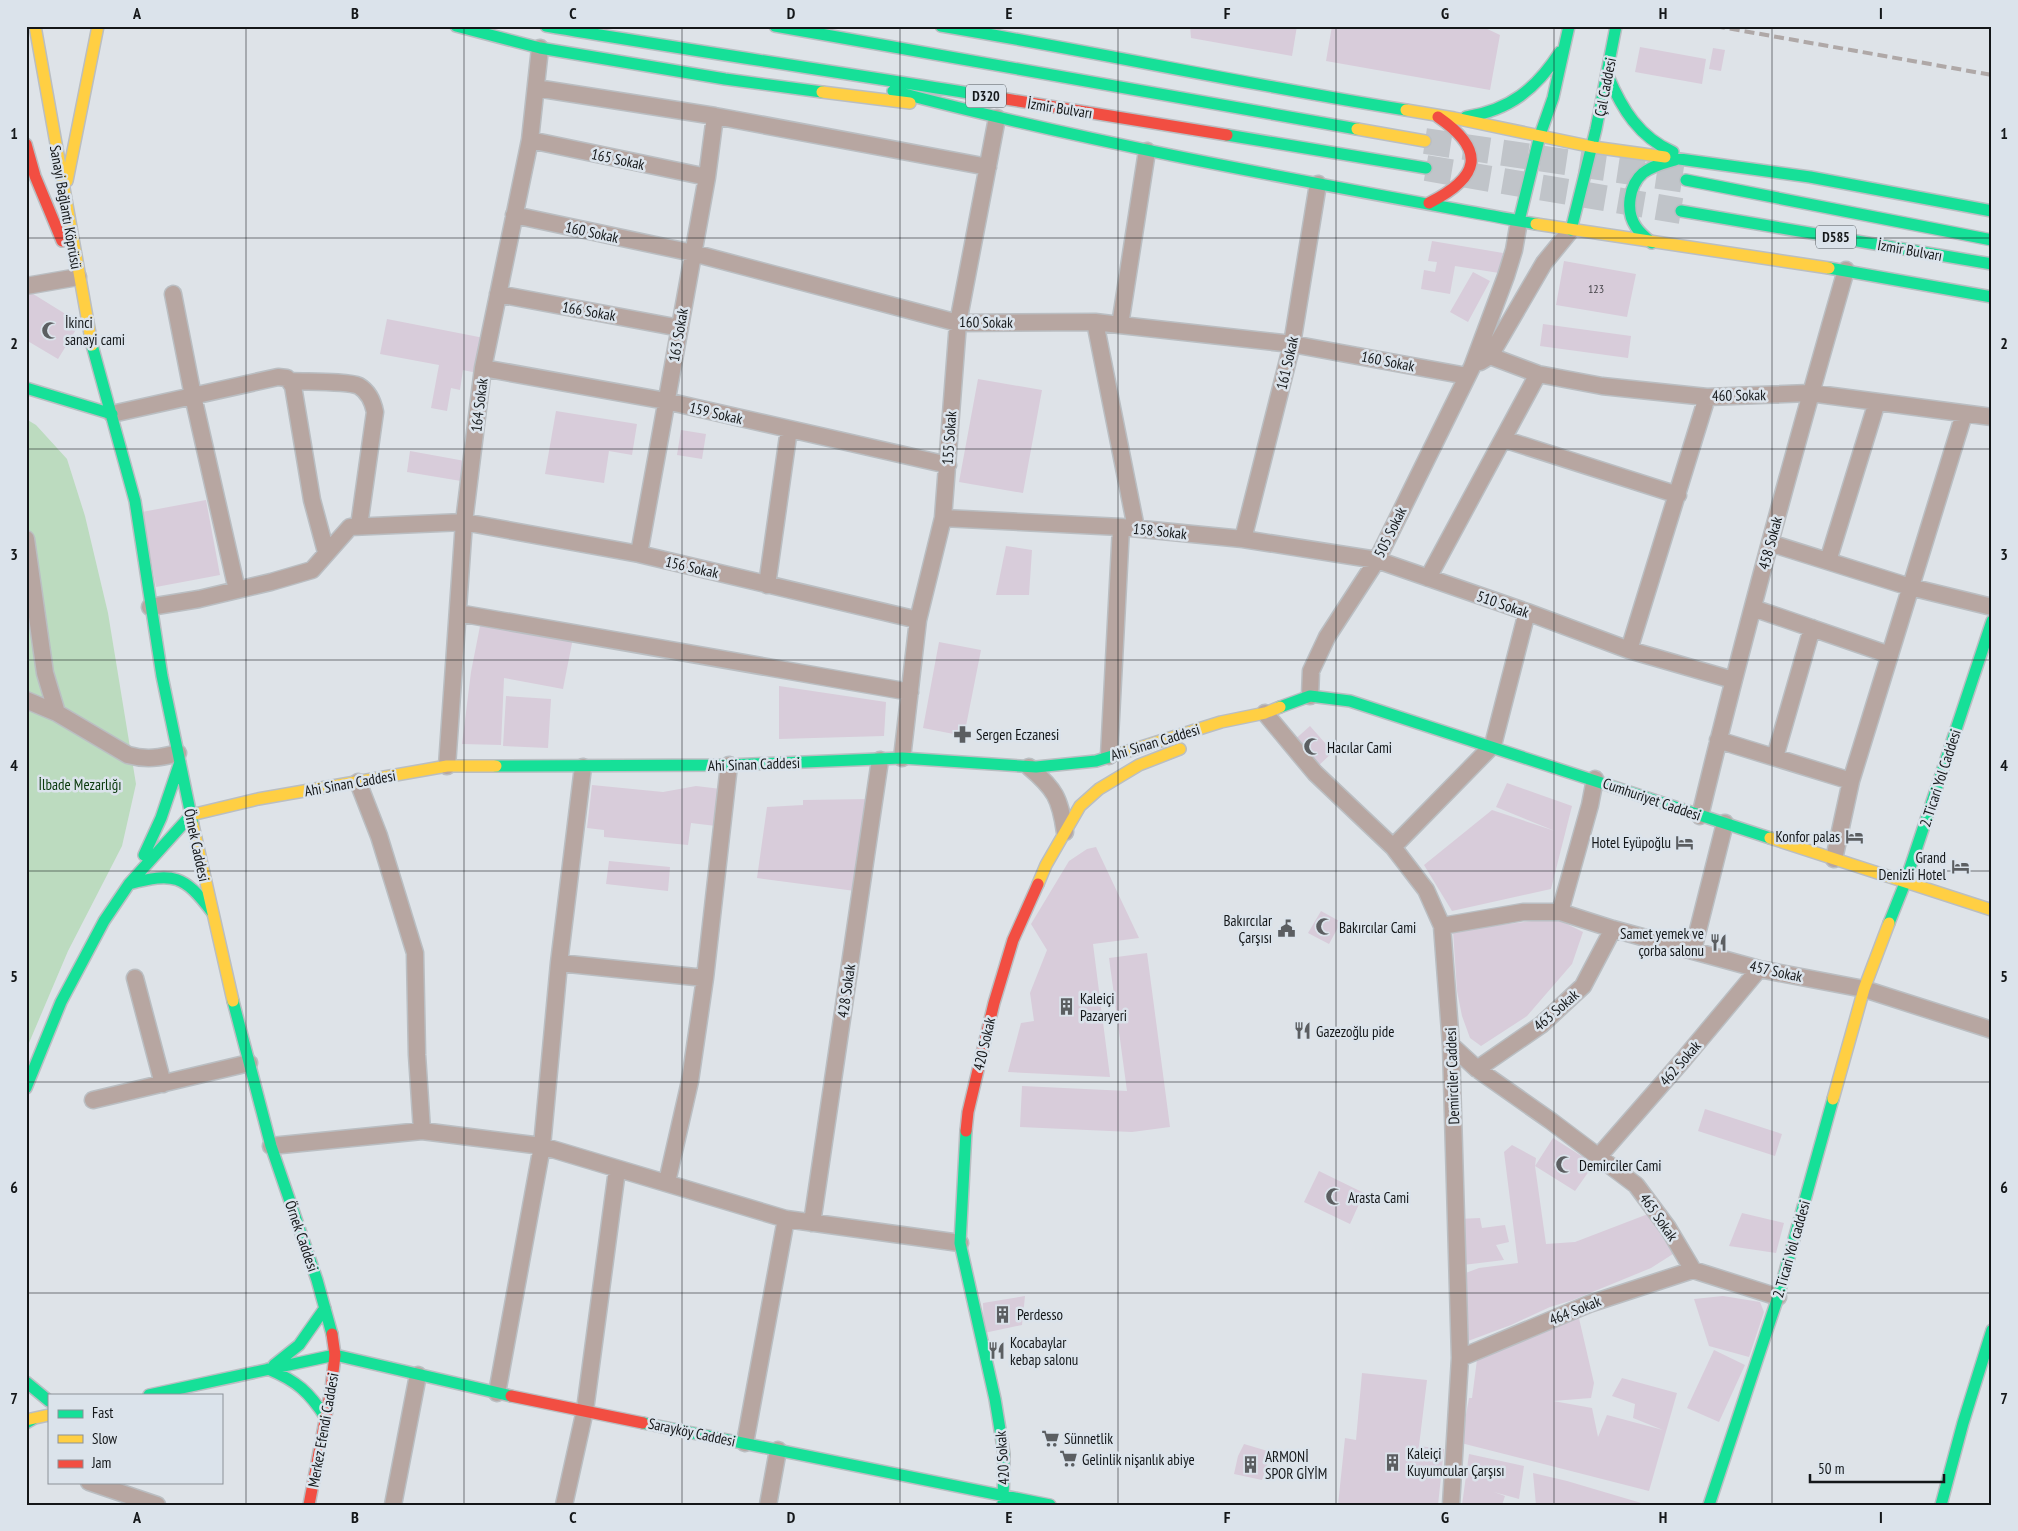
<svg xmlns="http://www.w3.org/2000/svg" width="2018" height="1531" font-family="'PT Sans Narrow',sans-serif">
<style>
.green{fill:#bcdbbf}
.building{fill:#d8ccda}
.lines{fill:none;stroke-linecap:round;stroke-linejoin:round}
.primary-tunnel{stroke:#c0c4c9;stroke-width:26;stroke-dasharray:26 13;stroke-linecap:butt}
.street-casing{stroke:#babec2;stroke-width:19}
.fast-casing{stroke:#babec2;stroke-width:14}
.slow-casing{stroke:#babec2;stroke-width:14}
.jam-casing{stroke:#babec2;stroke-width:14}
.street{stroke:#b7a6a1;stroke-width:16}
.fast{stroke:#16e098;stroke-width:11}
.slow{stroke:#ffcf43;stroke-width:11}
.jam{stroke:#f24e42;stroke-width:11}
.rail{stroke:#afa8a7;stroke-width:4;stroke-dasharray:10 5;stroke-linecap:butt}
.grid{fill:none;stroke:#141719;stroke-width:1;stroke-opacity:0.55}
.labels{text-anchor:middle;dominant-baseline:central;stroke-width:5;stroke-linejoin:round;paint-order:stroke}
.number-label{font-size:12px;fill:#454449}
.shield{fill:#dbe3eb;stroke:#505458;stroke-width:1}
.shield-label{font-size:14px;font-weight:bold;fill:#141719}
.street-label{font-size:15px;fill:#141719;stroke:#dbe3eb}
.poi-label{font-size:15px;fill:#141719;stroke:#dbe3eb;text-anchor:start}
.park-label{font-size:15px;fill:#08380b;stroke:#dbe3eb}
.neatline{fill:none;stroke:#141719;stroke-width:2}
.grid-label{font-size:16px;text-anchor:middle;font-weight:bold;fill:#141719}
</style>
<rect width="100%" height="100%" fill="#dee3e8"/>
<!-- green -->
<path class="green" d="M26,419L36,425L67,459L85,516L108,613L136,784L122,846L68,951L26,1050Z"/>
<!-- building -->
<path class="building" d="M1190,26H1297L1292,56L1191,38Z
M1332,26H1481L1500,35L1490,90L1326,61Z
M1640,47L1706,59L1702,84L1635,72Z
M1713,48L1725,50L1721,71L1709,69Z
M1432,241L1503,253L1499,273L1455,266L1450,294L1421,289L1424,270L1435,272L1437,262L1428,261Z
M1564,261L1636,274L1627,317L1556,305Z
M1473,272L1490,281L1468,322L1450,312Z
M30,292L80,323L58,359L26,340V298Z
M387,319L484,338L477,373L463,370L460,390L451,388L447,411L431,408L439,365L380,354Z
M1543,324L1631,336L1628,358L1540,346Z
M978,379L1042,390L1023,493L959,482Z
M556,411L637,424L632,455L609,451L604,483L545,474Z
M681,430L706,434L702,459L677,455Z
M410,451L465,461L461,481L407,472Z
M206,500L220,575L156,587L142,512Z
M1006,546L1032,550L1029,595H996Z
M481,621L573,638L563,689L504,678L501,745L462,744L471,672Z
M939,642L981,650L964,736L923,728Z
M779,686L886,702L884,736L779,739Z
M506,696L551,699L548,748L503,746Z
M1310,726L1333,752L1316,768L1292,742Z
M1507,783L1572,806L1551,889L1452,911L1424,865L1492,810L1555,831L1496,807Z
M592,785L663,792L696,786L721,789L716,826L691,823L688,845L604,837V830L587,828Z
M870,799L855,891L757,878L767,807L803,805V800Z
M1096,847L1139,938L1093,944L1110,1077L1008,1072L1021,1023L1034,1021L1030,993L1047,950L1031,924L1069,861L1087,849Z
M609,861L670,867L668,891L606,884Z
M1321,911L1341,922L1329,944L1308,933Z
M1555,918L1583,932L1572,964L1527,1016L1481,1046L1470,1038L1462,1016L1457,991L1453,931Z
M1147,953L1170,1127L1132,1132L1020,1127L1022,1086L1127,1091L1109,958Z
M1705,1109L1782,1134L1775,1156L1698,1131Z
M1553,1138L1594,1164L1575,1191L1535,1166Z
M1512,1145L1536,1158L1535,1166L1546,1244L1575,1242L1648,1214L1673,1254L1651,1268L1573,1300L1550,1307L1511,1325L1468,1341L1463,1274L1479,1268L1518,1263L1504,1152Z
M1319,1171L1364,1193L1350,1224L1304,1202Z
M1742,1213L1784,1223L1776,1253L1729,1246Z
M1480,1218L1482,1228L1505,1225L1509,1242L1496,1245L1504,1260L1463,1265L1458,1219Z
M1025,1296L1022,1325L984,1333L983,1303Z
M1723,1296L1760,1302L1764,1312L1749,1357L1709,1346L1694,1299Z
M1578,1314L1594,1383L1591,1398L1553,1401L1592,1408L1598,1437L1607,1415L1663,1430L1633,1418L1635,1404L1612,1396L1622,1378L1677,1393L1649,1491L1461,1443L1469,1398H1472L1478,1352Z
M1714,1350L1745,1365L1719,1422L1687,1408Z
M1362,1373L1427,1380L1419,1446L1444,1449L1438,1505H1338L1345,1438L1356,1440Z
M1244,1444L1271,1452L1262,1480L1234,1474L1238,1456Z
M1469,1454L1524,1466L1519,1499L1494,1492L1505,1496L1502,1505H1462Z
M1533,1473L1567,1481L1648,1505H1536Z"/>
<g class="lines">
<!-- primary-tunnel -->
<path class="primary-tunnel" d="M1425,141L1686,180
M1426,168L1681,211"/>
<defs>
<path id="street" d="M536,88L715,116L988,167
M530,140L707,177
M514,215L693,253L958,323L1095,322L1120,325L1292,344L1467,376
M26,286L78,277
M173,294L193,396L237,590
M498,294L680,328
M1095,322L1136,528
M1120,325L1147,151
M1490,356L1538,374L1602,386L1707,397L1810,393L1992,417
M1480,362L1490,356L1544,263L1571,230
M483,368L666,401L948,465
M291,381C305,382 348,381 359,386C369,392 373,402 375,412L359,526
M112,414L278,377L287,378L293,386L312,500L326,552
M1503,439L1678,495
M943,518L1121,527L1243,539L1377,560L1527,612L1629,650L1733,680
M26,539L45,673L57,713L128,755C146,760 160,758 178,753
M1243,539L1292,344L1318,184
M1770,543L1910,587L1992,607
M639,554L707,177L715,116
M1828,561L1877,402
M1428,578L1538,374
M767,585L789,429
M150,607L199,599L271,582L312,570L350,527L464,522L639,554L918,620
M1753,608L1890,655
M458,613L910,692
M1629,650L1707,397
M1310,696L1311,671L1327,637L1377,560L1472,367L1506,276L1514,250L1519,221
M26,700L57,713
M1265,713L1315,773L1393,847L1426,890L1442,926L1451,1045L1460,1358L1451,1505
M1718,740L1851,781
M1109,756L1121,527
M1775,757L1812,628
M902,758L918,620L943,518L958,323L997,118
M447,766L464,522L483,368L530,140L540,48
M1029,767C1055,789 1060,798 1065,832
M358,782L379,836L415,953L417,1055L422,1131
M1700,816C1744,633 1794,451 1846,270
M1393,847L1493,745L1527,612
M1834,859L1851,781L1964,414
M1560,912L1590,805L1595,779
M1442,926L1523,912H1560L1613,929L1759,969L1864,989L1992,1030
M1693,950L1725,823
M559,963L705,978
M135,978L163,1084
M1451,1045L1477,1069L1551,1121L1636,1185L1668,1228L1693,1270L1778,1297
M1477,1069L1541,1025L1583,986L1613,929
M93,1100L249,1063
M271,1146L422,1131L542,1146L786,1219L960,1243
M1599,1156L1683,1060L1759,969
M667,1182L690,1081L705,978L729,765
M812,1223L880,760
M1460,1358L1589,1304L1693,1270
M497,1393L542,1146L559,963L583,767
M745,1443L786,1219
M89,1482L157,1505
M393,1505L418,1375
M564,1505L585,1410L617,1170
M768,1505L778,1450"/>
<path id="fast" d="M456,26L540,48L725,79L822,92
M546,26C699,52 853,74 1006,99
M775,26L1357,129
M941,26C1096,52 1250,85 1406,110
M1608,76C1622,109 1639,137 1673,152
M893,91C1105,147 1320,184 1536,224
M1466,117C1510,110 1536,89 1560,52
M1227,135L1426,168
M1665,157L1810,177L1992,211
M1686,180L1992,240
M1681,211L1992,264
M1519,221L1540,135L1553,98L1569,26
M1571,230L1596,129L1616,26
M1652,243C1646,238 1640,233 1636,227C1625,211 1629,185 1643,173C1652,166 1664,163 1675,160
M1829,268L1992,297
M92,345L135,501L162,676L193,825
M26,388L112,414
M1280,707L1310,696L1350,701L1770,838
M496,766L729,765L902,758L1036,767L1096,761L1122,753
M144,855L161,818L180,762
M129,884C174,872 184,875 212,912
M1889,923L1905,883L1992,621
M233,1001L271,1146L317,1280L332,1334
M26,1088L61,1002L104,921L129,884L191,815
M966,1131L960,1243L995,1399L1004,1454L1003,1505
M274,1365L299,1345L325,1308
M268,1369C297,1381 309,1392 326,1418
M26,1382L49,1401
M149,1395L335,1355L511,1396
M26,1423L33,1419
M643,1423L1050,1505
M1709,1505L1778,1297L1833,1099
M1941,1505L1963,1423L1992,1330"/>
<path id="slow" d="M35,26L92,345
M822,92L910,103
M1406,110L1454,118L1593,147L1665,157
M1357,129L1425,141
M67,181L98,26
M1536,224L1829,268
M1122,753L1221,722L1265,713L1280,707
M191,815L258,799L447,766H496
M193,825L233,1001
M1770,838L1992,910
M1038,884L1046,865L1080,806L1099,789L1139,765L1180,749
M1833,1099L1864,989L1889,923
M26,1420L49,1415"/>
<path id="jam" d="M1006,99L1227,135
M26,144L35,176L62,241
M1429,203C1480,177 1487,151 1438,117
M966,1131L968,1112L994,1003L1013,940L1038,884
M511,1396L643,1423
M309,1505L331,1389L335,1355L332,1334"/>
</defs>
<!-- street casing -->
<use href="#street" class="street-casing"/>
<!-- fast casing -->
<use href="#fast" class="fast-casing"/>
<!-- slow casing -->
<use href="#slow" class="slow-casing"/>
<!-- jam casing -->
<use href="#jam" class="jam-casing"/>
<!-- street -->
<use href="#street" class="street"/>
<!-- fast -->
<use href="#fast" class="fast"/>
<!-- slow -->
<use href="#slow" class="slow"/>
<!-- jam -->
<use href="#jam" class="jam"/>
<!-- rail -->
<path class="rail" d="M1715,26L1992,75"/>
</g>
<!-- grid -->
<path class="grid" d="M246,26V1505M464,26V1505M682,26V1505M900,26V1505M1118,26V1505M1336,26V1505M1554,26V1505M1772,26V1505M26,238H1992M26,449H1992M26,660H1992M26,871H1992M26,1082H1992M26,1293H1992"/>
<!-- icons -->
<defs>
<symbol id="mosque-bare" viewBox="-9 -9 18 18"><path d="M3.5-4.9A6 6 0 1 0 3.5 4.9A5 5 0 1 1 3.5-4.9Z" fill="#5b5e61" stroke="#dbe3eb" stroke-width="2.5" paint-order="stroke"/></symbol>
<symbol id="pharmacy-bare" viewBox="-9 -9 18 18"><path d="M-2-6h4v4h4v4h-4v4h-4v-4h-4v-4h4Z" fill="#5b5e61" stroke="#dbe3eb" stroke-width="2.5" paint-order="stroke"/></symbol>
<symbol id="hotel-bare" viewBox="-9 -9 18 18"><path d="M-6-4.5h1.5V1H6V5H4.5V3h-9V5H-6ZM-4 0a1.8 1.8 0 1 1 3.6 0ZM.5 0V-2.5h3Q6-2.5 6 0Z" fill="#5b5e61" stroke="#dbe3eb" stroke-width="2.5" paint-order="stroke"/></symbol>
<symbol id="civic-bare" viewBox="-9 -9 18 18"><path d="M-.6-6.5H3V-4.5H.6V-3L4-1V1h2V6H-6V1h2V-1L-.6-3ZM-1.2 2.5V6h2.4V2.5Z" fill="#5b5e61" stroke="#dbe3eb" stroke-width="2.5" paint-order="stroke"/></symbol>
<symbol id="restaurant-bare" viewBox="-9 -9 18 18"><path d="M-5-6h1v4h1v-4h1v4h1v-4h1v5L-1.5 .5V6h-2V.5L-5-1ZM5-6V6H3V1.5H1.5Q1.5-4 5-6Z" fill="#5b5e61" stroke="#dbe3eb" stroke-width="2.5" paint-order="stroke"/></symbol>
<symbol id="building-bare" viewBox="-9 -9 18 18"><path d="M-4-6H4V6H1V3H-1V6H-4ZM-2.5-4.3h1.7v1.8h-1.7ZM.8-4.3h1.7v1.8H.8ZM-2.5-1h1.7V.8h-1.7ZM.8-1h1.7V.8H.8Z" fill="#5b5e61" stroke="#dbe3eb" stroke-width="2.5" paint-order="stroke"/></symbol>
<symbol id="supermarket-bare" viewBox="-9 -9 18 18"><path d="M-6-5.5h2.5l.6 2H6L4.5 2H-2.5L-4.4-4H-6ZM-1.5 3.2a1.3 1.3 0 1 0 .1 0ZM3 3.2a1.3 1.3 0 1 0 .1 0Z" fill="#5b5e61" stroke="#dbe3eb" stroke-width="2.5" paint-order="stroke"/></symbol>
</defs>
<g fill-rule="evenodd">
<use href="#mosque-bare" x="38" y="318" width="25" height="25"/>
<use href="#pharmacy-bare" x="950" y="722" width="25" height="25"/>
<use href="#mosque-bare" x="1300" y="734" width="25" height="25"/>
<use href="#hotel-bare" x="1842" y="824" width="25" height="25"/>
<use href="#hotel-bare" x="1672" y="830" width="25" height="25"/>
<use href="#hotel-bare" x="1948" y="854" width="25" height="25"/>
<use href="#mosque-bare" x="1312" y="914" width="25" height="25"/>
<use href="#civic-bare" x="1274" y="916" width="25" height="25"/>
<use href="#restaurant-bare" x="1706" y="930" width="25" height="25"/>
<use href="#building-bare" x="1054" y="994" width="25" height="25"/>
<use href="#restaurant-bare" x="1290" y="1018" width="25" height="25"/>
<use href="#mosque-bare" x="1552" y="1152" width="25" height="25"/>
<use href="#mosque-bare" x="1322" y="1184" width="25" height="25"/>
<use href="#building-bare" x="990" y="1302" width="25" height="25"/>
<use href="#restaurant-bare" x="984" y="1338" width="25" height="25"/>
<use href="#supermarket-bare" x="1038" y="1426" width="25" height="25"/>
<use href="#supermarket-bare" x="1056" y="1446" width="25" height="25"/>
<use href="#building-bare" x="1380" y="1450" width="25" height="25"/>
<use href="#building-bare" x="1238" y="1452" width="25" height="25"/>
</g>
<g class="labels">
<!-- number labels -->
<g class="number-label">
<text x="1596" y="288">123</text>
</g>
<!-- shield labels -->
<g class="shield">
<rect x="966" y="84.5" width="40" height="23" rx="4"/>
<rect x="1816" y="225.5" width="40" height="23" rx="4"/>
</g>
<g class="shield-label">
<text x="986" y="96">D320</text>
<text x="1836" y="237">D585</text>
</g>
<!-- street labels -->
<g class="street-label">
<text transform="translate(1605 87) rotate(-79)">Çal Caddesi</text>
<text transform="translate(1060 108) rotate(9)">İzmir Bulvarı</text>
<text transform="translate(618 159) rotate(12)">165 Sokak</text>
<text transform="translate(66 207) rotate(80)">Sanayi Bağlantı Köprüsü</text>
<text transform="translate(592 232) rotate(12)">160 Sokak</text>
<text transform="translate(1910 250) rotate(10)">İzmir Bulvarı</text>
<text transform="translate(589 311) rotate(10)">166 Sokak</text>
<text transform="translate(986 322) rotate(1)">160 Sokak</text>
<text transform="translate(678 335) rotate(-80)">163 Sokak</text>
<text transform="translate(1388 361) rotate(11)">160 Sokak</text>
<text transform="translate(1287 363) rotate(-77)">161 Sokak</text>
<text transform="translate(1739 395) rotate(-1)">460 Sokak</text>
<text transform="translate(479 405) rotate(-83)">164 Sokak</text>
<text transform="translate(716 413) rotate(13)">159 Sokak</text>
<text transform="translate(949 438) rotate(-86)">155 Sokak</text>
<text transform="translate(1160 531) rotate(6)">158 Sokak</text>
<text transform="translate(1390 532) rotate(-64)">505 Sokak</text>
<text transform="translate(1770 543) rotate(-75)">458 Sokak</text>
<text transform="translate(692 567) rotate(13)">156 Sokak</text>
<text transform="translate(1503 604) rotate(19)">510 Sokak</text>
<text transform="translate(1155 742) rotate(-17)">Ahi Sinan Caddesi</text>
<text transform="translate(754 764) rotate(-2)">Ahi Sinan Caddesi</text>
<text transform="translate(1940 778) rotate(-72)">2. Ticari Yol Caddesi</text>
<text transform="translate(350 783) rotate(-10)">Ahi Sinan Caddesi</text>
<text transform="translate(1652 799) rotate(19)">Cumhuriyet Caddesi</text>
<text transform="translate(197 845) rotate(78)">Örnek Caddesi</text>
<text transform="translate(1776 971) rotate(12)">457 Sokak</text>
<text transform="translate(846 991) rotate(-82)">428 Sokak</text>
<text transform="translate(1556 1010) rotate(-41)">463 Sokak</text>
<text transform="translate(984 1044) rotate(-77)">420 Sokak</text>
<text transform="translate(1680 1063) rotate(-49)">462 Sokak</text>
<text transform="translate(1452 1076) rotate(-92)">Demirciler Caddesi</text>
<text transform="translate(1659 1217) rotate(55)">465 Sokak</text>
<text transform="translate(302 1236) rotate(71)">Örnek Caddesi</text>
<text transform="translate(1791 1249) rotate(-74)">2. Ticari Yol caddesi</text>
<text transform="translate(1575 1310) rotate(-22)">464 Sokak</text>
<text transform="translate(323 1430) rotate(-80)">Merkez Efendi Caddesi</text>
<text transform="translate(692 1432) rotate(12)">Sarayköy Caddesi</text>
<text transform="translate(1002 1458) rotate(-94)">420 Sokak</text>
</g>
<!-- poi labels -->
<g class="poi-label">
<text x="65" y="322">İkinci<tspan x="65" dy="17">sanayi cami</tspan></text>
<text x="976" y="734">Sergen Eczanesi</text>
<text x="1327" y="747">Hacılar Cami</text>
<text x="1840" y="836" text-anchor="end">Konfor palas</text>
<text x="1671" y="842" text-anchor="end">Hotel Eyüpoğlu</text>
<text x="1946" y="857" text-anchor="end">Grand<tspan x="1946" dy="17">Denizli Hotel</tspan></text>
<text x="1272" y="920" text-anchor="end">Bakırcılar<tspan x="1272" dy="17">Çarşısı</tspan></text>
<text x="1339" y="927">Bakırcılar Cami</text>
<text x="1704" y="933" text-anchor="end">Samet yemek ve<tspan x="1704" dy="17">çorba salonu</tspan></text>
<text x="1080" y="998">Kaleiçi<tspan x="1080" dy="17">Pazaryeri</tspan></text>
<text x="1316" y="1031">Gazezoğlu pide</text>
<text x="1579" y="1165">Demirciler Cami</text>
<text x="1348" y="1197">Arasta Cami</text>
<text x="1017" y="1314">Perdesso</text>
<text x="1010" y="1342">Kocabaylar<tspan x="1010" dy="17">kebap salonu</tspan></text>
<text x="1064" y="1438">Sünnetlik</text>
<text x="1407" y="1453">Kaleiçi<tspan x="1407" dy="17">Kuyumcular Çarşısı</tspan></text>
<text x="1265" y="1456">ARMONİ<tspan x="1265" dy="17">SPOR GİYİM</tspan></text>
<text x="1082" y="1459">Gelinlik nişanlık abiye</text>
</g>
<!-- park labels -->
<g class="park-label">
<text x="80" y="784">İlbade Mezarlığı</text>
</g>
</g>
<!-- border -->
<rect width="2018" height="1531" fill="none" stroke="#dbe3eb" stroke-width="55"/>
<!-- legend -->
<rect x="48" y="1394" width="175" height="90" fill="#dbe3eb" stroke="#8b9197"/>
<rect x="58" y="1410" width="25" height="8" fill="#16e098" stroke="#8b9197"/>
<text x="92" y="1418" font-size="15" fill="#141719">Fast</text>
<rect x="58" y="1435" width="25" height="8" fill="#ffcf43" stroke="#8b9197"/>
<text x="92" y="1444" font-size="15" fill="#141719">Slow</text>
<rect x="58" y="1460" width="25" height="8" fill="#f24e42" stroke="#8b9197"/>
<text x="92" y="1468" font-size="15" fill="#141719">Jam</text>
<!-- scale -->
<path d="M1810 1474v8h134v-8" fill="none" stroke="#141719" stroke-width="2.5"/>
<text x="1818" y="1474" font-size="15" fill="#141719" stroke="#dbe3eb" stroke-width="4" paint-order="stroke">50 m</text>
<rect x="28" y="28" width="1962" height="1476" class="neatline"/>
<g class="grid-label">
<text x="137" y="19">A</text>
<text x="355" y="19">B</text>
<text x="573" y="19">C</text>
<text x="791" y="19">D</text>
<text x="1009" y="19">E</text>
<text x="1227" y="19">F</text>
<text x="1445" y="19">G</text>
<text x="1663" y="19">H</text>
<text x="1881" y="19">I</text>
<text x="14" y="139">1</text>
<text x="2004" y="139">1</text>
<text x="14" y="349">2</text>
<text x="2004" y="349">2</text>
<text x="14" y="560">3</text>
<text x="2004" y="560">3</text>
<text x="14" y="771">4</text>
<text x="2004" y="771">4</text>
<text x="14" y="982">5</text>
<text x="2004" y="982">5</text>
<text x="14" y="1193">6</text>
<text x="2004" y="1193">6</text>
<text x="14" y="1404">7</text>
<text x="2004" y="1404">7</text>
<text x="137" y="1523">A</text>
<text x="355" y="1523">B</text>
<text x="573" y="1523">C</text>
<text x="791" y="1523">D</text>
<text x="1009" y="1523">E</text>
<text x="1227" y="1523">F</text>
<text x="1445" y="1523">G</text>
<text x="1663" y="1523">H</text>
<text x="1881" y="1523">I</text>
</g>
</svg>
